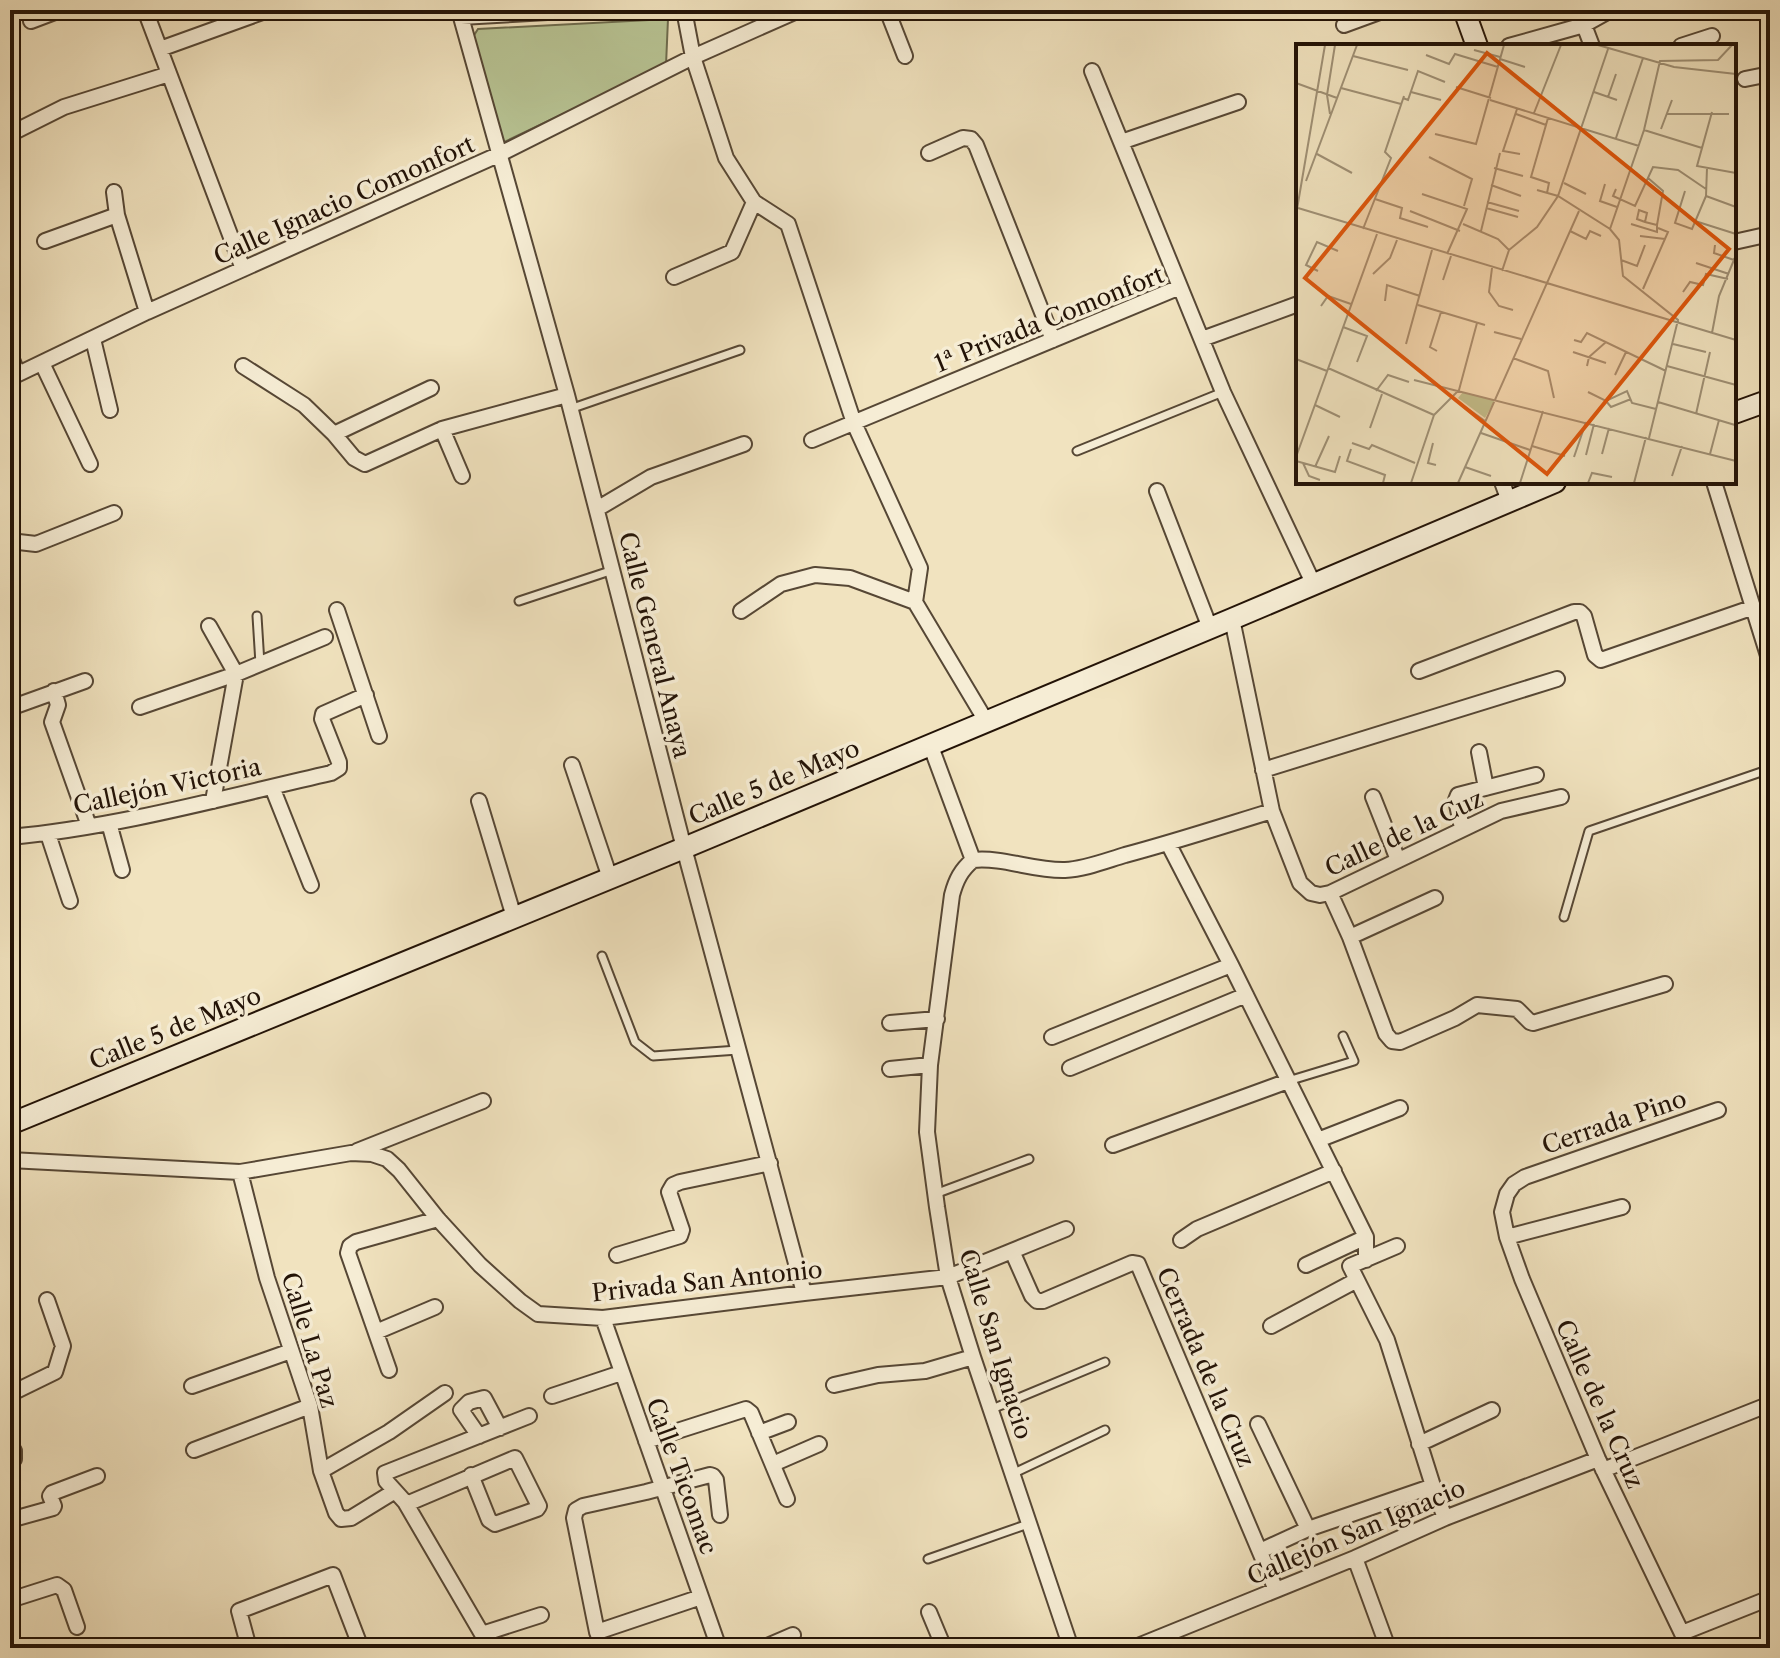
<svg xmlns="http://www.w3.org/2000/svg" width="1780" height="1658" font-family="'Libre Caslon Text',serif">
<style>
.green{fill:#b8c494;stroke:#6e6c4e;stroke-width:2}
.building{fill:#d7906a;stroke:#231307;stroke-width:2}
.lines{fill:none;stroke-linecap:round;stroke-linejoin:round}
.lane-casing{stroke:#564735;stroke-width:11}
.street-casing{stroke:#564735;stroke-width:18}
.secondary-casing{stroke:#231307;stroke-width:24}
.lane{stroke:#f6edd5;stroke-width:7}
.street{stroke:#f6edd5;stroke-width:14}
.secondary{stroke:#f6edd5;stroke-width:20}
.labels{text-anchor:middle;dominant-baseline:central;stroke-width:7;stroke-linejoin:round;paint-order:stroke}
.street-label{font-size:24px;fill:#231307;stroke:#f6edd5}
.inset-road{fill:none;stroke:#9f9075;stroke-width:2}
.view{fill:#de560c;fill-opacity:0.15;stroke:#de560c;stroke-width:4}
.inset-edge{fill:none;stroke:#231307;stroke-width:4}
</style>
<rect width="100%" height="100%" fill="#f1e3bf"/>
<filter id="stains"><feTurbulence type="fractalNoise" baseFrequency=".0025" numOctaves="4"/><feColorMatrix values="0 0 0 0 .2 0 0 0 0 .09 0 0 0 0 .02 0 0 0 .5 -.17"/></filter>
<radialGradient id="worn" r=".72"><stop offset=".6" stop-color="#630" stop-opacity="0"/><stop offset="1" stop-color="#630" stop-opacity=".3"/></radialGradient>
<!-- green -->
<path class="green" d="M668,19L666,65L500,144L471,40L478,29Z"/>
<!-- building -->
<path class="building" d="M10,10H48L10,23Z"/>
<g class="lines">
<defs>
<path id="lane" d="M570,409L740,350
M1077,451L1223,392
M519,601L613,570
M257,616L260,664
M1564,917L1589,831L1770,769
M602,956L635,1042L653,1056L738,1050
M1288,1081L1354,1061L1343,1036
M935,1194L1029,1159
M992,1409L1105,1362
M1014,1473L1105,1430
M928,1559L1028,1524"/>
<path id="street" d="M145,10L243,269
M459,10L567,395L684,848L804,1293
M684,10L693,57L726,158L754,202L788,224L854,423L920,568L915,602
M887,10L905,56
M461,17L583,10
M31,21L60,10
M1344,25L1385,10
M1584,25L1592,46
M1509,46L1584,25L1611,10
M1681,46L1712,36
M160,49L268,10
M1092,71L1223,392L1314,585
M1745,79L1770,74
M10,134L64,107L169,74
M1121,142L1238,102
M929,153L963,138L971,139L976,145L1053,340
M114,192L117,215L147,312
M45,241L117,215
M1734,242L1770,234
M674,277L732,252L754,202
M93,339L110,410
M1202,339L1298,304
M10,355L18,374
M42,363L90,464
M243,366L304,405L334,434L354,458L365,464L442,429L567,395
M10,378L147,312L500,154L693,57L799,10
M442,429L462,476
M334,434L431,388
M812,440L1180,287
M1502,482L1509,501
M1714,482L1770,662
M1157,491L1210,628
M597,509L651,477L744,444
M10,541L36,544L114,513
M337,610L379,736
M741,611L781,584L815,575L850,578L915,602L986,721
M1232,619L1272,811L1300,883L1311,893L1320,895L1330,893L1501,811L1561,797
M209,626L236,674L213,801
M1419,671L1574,612H1580L1584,616L1595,655L1601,660L1754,607
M54,691L58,705L52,722L89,826
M140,707L236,674L325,637
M10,708L85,681
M930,744L973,860C1004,857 1034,871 1065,870C1085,869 1105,861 1125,855C1174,842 1223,826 1272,811
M1479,752L1486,788
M572,765L610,878
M1263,770L1557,679
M272,787L311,885
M1373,797L1398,860
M479,801L514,917
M109,823L122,870
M1462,828L1456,800L1458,795L1536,775
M48,834L70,901
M10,837C119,827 225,797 331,773L339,768V762L322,719L323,714L366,695
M1168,843L1231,965L1366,1237V1260
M973,860C961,870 956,880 952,895L930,1065L927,1132L937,1207L948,1277L973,1357L1071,1648
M1330,893L1350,937L1386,1034L1392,1041L1400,1042L1455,1018L1477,1005L1517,1009L1530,1022L1533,1023L1665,984
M1350,937L1435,898
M890,1023L937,1019
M1052,1037L1231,965
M1070,1068L1246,995
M890,1069L930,1065
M1318,1140L1400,1108
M1113,1145L1288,1081
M357,1151L483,1101
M10,1160L240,1172L351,1153L372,1154L387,1159L399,1170L438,1219L480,1265L520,1301L538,1314L603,1318L804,1293L948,1277L1066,1229
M240,1172L267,1278L310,1406L321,1471L336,1513L341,1519L351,1518L395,1491
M1507,1237L1622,1207
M1181,1240L1197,1229L1334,1171
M1012,1251L1032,1296L1037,1301H1043L1132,1263L1138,1264L1276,1590
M617,1255L680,1236L682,1230L669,1192L673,1185L680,1182L770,1163
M1306,1265L1366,1237
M1357,1280L1350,1266L1397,1246
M603,1318L719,1648
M1271,1326L1357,1280L1387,1340L1433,1486L1445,1518
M376,1332L435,1307
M389,1370L348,1253L350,1246L356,1242L438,1219
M834,1385L878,1375L925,1371L973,1357
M192,1386L291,1351
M10,1394L55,1372L63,1346L47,1300
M552,1396L621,1373
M1258,1424L1308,1529
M759,1433L788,1422
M479,1436L461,1410L469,1402L484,1398L500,1428
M646,1441L746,1409L751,1413L787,1499
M10,1444L14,1451V1459L10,1462
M1419,1444L1492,1410
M194,1450L310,1406
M773,1464L819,1444
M1603,1470L1770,1404
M321,1471L389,1432L445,1393
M471,1475L489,1520L495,1524L537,1509L539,1506L515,1458L409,1503L405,1502L386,1481L385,1473L529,1416
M405,1502L482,1634L488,1648
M10,1520L53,1508L54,1506L50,1496L52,1493L97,1476
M1260,1551L1308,1529L1433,1486
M1355,1558L1388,1648
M10,1600L57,1585L64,1590L77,1627
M929,1612L944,1648
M597,1632L701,1597
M1682,1633L1770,1598
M482,1634L541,1615
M249,1648L239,1611L333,1575L361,1648
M603,1648L597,1632L574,1518L576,1510L583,1506L646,1492L710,1475L713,1476L716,1480L720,1515
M763,1648L793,1635
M1133,1648L1355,1558L1445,1518L1598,1459
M1689,1648L1598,1459L1522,1279L1507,1237L1502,1212L1507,1194L1514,1184L1525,1177L1718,1110"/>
<path id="secondary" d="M1464,10L1477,46
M1734,413L1770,400
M10,1124L684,848L1232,619L1555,482"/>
</defs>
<!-- lane casing -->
<use href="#lane" class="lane-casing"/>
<!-- street casing -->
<use href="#street" class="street-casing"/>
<!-- secondary casing -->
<use href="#secondary" class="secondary-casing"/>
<!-- lane -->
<use href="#lane" class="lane"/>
<!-- street -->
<use href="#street" class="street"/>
<!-- secondary -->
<use href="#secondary" class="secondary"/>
</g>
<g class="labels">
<!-- street labels -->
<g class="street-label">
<text transform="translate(344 200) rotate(-24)">Calle Ignacio Comonfort</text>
<text transform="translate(1049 319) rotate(-22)">1ª Privada Comonfort</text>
<text transform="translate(655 645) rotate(76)">Calle General Anaya</text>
<text transform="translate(774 782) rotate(-23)">Calle 5 de Mayo</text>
<text transform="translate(167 786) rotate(-12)">Callejón Victoria</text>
<text transform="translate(1404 833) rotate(-25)">Calle de la Cuz</text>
<text transform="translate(175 1028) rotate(-22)">Calle 5 de Mayo</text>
<text transform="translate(1614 1122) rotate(-19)">Cerrada Pino</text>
<text transform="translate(707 1281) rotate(-6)">Privada San Antonio</text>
<text transform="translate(310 1340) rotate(73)">Calle La Paz</text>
<text transform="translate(996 1344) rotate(73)">Calle San Ignacio</text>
<text transform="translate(1206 1367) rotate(67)">Cerrada de la Cruz</text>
<text transform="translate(1600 1404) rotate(66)">Calle de la Cruz</text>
<text transform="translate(682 1476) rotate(70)">Calle Ticomac</text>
<text transform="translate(1356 1532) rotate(-23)">Callejón San Ignacio</text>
</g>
</g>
<!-- overview -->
<g transform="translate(1296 44)">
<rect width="440" height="440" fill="#f1e3bf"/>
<path d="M167,348L199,356L189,374L162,354Z" fill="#b8c494"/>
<path class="inset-road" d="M302,1L378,23L440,30M178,6L204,13M130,11L153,20L159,10L202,23M57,12L112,26M204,15L229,23M0,39L41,54M160,43L195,54M45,44L105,60M115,48L145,56M298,48L321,56M312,53L320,30M107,54L112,56L122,27L149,38M194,56L343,102M221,65L207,107L224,110M416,68L401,122L440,129M238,69L265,1M34,70L31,51L39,1M220,70L250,81M371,70H433M365,85L376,56M348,86L406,104M139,90L180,100L208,1M320,94L347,14M21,110L56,129M133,113L176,135L168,162M198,124L227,132M352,134L367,147L361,181M10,137L61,1M268,139L290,150M309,140L304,157L321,163M195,141L225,152M320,145L317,152L339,162L357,123L382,126L410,145M241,146L262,152L314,185L323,196L327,232L382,276L353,394M389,147L379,179L396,185L410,152L411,124M251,149L253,139L235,133L252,74M126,150L171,165L151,210M410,152L440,163M79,155L106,164L104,174L132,183M191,158L223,167M2,164L440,296M190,164L222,173M114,167L164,187M0,171L29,1M399,177L440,190M167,180L202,195L213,206L206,227M335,180L361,188V181L349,178L341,175L343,166L351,169L349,178M67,185L95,114L89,108L108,52M314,185L348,86L364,17L422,16L436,1M185,187L204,109M274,187L290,195L294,187L305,192M344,192L369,195M419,201L418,209L438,216M213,206L241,183L262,152L312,5M325,216L341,222L349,201M400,219L433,230M196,224L193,248L203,262L217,266M22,227L10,221L21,198L42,207M77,230L94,214L101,196M147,236L155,212M347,245L372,188L362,184M387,248L394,238L407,241L410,230L432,235M89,257L91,241L124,252M122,261L189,281M25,262L32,252L55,260M47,283L71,292L61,318M198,288L225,295M416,289L423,252L440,211M278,296L285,298L291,289L370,327M110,300L136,206M377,300L410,308M141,307L134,303L145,268M277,308L310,319M217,314L252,327L258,354M0,315L31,327M291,322L293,313L310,298M371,322L440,341M32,324L138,371M319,331L330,308M118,336L440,417M80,347L92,331L113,338M292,348L310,357L331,347L336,359L360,365M158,355L189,377M310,357L315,363L335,355M362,358L439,381M19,361L44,373M400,370L414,308M138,371L163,346L181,279M74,384L86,350M185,389L234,406M56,399L73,405L76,401L119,419M137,399L132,419L140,421M236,402L269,412M55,405L51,417L89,431L87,439M306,410L313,384M414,410L423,376M290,411L298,380M0,413L81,190M278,413L290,378M0,417L39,428L44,412M7,419L13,432L24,436M19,423L33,392M169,423L195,432M376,432L386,402M115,439L138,371M162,439L283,167M224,439L247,367M292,439L296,429L316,433M338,439L350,393"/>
<path class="view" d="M191,9L433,205L251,430L9,234Z"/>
<rect width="440" height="440" class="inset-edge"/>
</g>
<!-- margin -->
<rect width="1780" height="1658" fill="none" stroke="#f1e3bf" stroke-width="40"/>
<rect x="12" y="12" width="1756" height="1634" fill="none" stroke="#231307" stroke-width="4"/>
<rect x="20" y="20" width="1740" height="1618" fill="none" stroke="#231307" stroke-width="2"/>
<rect width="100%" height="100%" filter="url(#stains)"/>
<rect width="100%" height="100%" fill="url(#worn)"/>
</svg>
